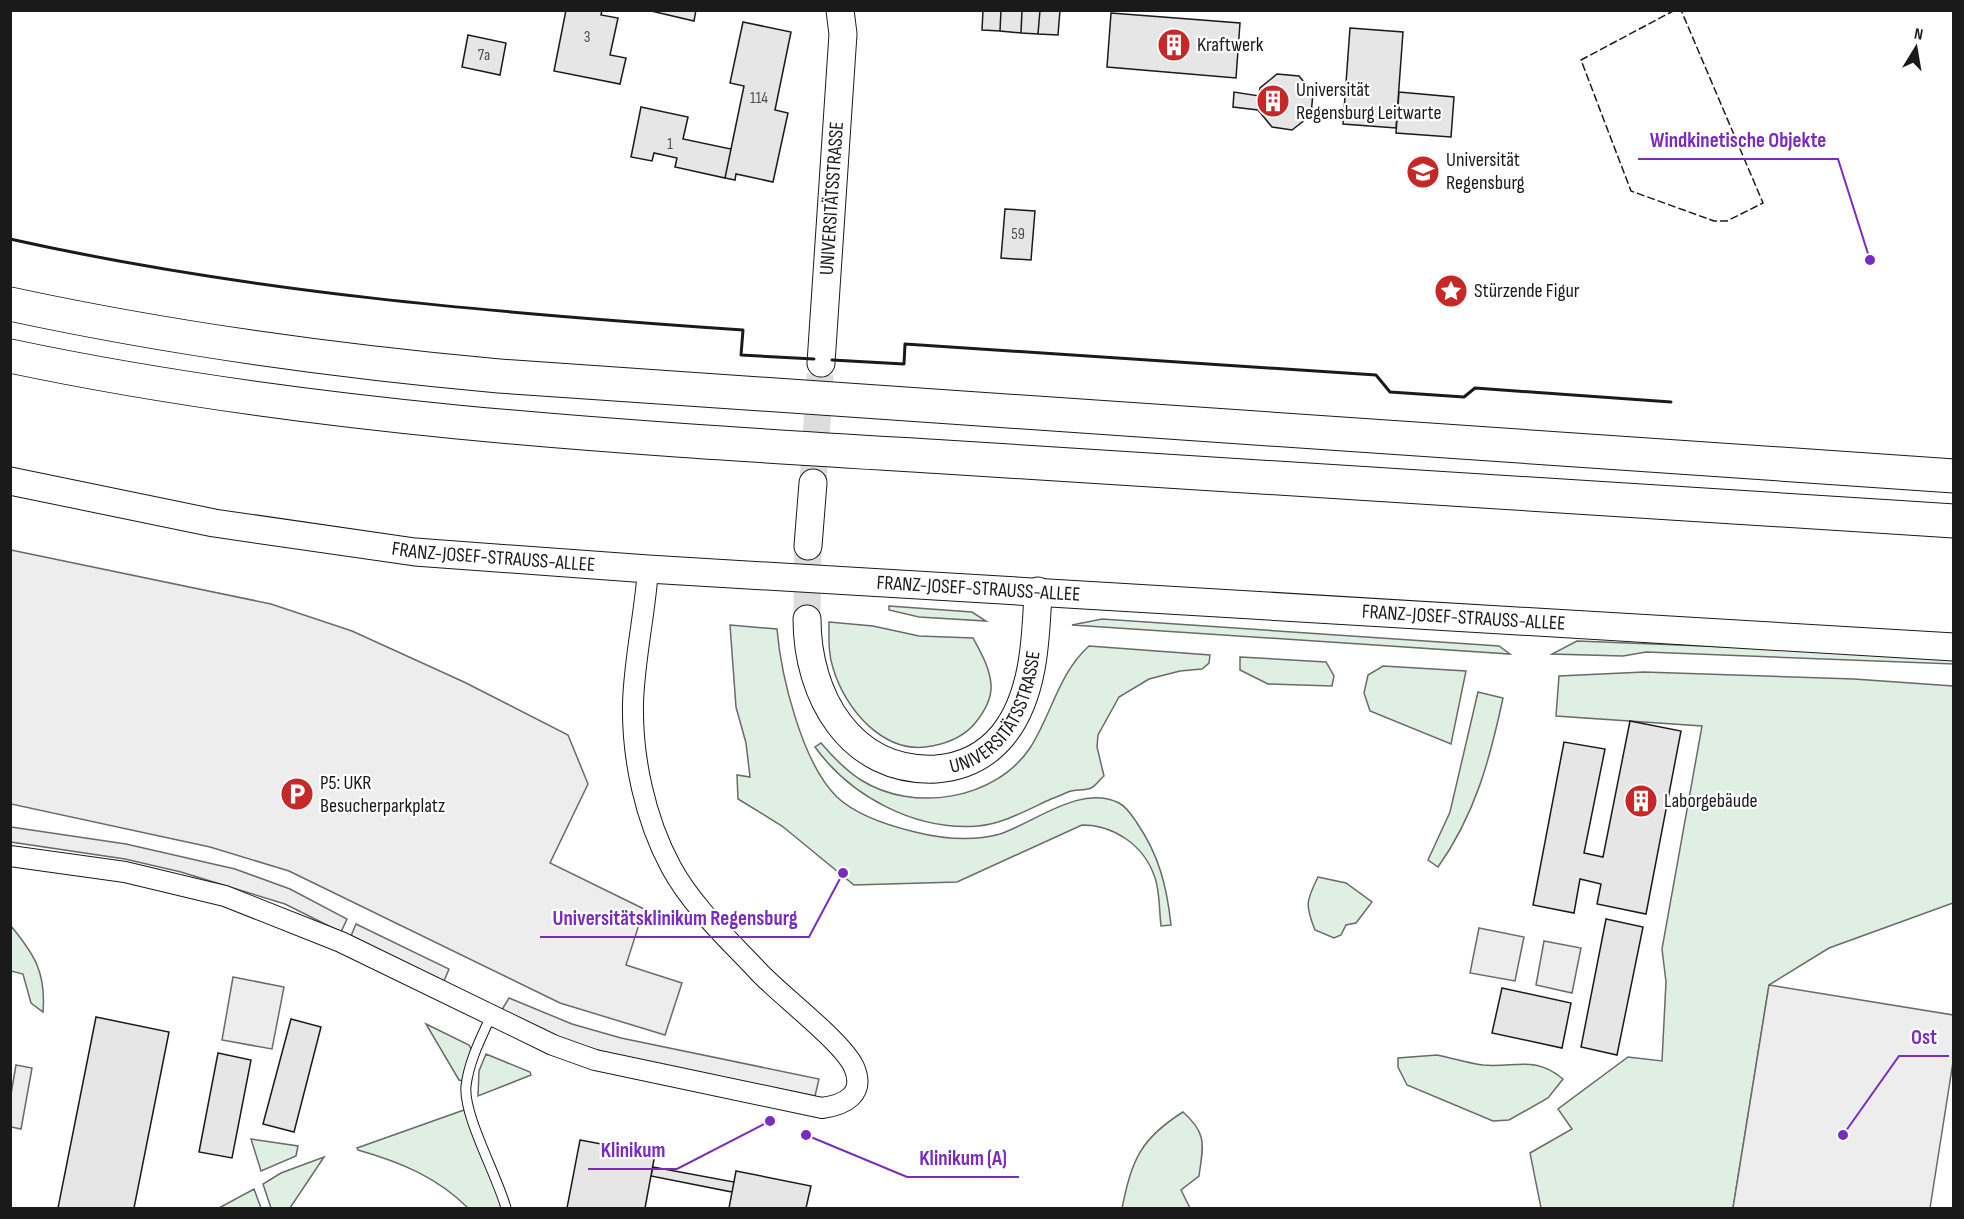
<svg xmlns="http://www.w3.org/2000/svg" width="1964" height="1219" font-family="'Sofia Sans Condensed',sans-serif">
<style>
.green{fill:#e0efe3;stroke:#6a6a6a;stroke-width:1.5}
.parking{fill:#ededed;stroke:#6a6a6a;stroke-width:1.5}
.building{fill:#e6e6e6;stroke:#1a1a1a;stroke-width:1.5}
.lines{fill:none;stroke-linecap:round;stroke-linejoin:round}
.secondary-tunnel{stroke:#ddd;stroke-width:27;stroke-dasharray:27 14;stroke-linecap:butt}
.lane-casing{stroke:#1a1a1a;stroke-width:11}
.street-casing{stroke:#1a1a1a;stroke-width:22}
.secondary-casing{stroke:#1a1a1a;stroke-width:29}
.highway-casing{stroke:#1a1a1a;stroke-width:35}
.lane{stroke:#fff;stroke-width:9}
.street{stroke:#fff;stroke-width:20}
.secondary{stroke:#fff;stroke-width:27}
.highway{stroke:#fff;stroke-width:33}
.fence{stroke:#1a1a1a;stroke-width:1.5;stroke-dasharray:8 3;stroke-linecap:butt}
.wall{stroke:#1a1a1a;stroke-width:3}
.labels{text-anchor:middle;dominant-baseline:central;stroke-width:4.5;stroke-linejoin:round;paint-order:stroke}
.number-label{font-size:16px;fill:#4d4d4d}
.poi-label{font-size:20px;fill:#1a1a1a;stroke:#fff;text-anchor:start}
.street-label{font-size:20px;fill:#1a1a1a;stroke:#fff}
.leader{fill:none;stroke:#7b2cbf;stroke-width:2}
.callout-dot{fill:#7b2cbf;stroke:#fff;stroke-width:2}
.callout-label{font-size:21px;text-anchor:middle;font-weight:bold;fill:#7b2cbf;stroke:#fff;stroke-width:4.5;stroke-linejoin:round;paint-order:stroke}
</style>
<rect width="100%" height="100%" fill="#fff"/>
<!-- green -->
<path class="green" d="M889,606L972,612L986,621L919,617L889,610Z
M1102,619L1499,646L1510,654L1072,625Z
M829,622L873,626L919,636L973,638C981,653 990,668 991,685C992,699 984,712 976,722C965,736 948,743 932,746C884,756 845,709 833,668C828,653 829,637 829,622Z
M730,625L777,629C781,676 802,763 837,797C856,815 890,826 915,832C943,839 971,842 1000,834C1036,822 1080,784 1119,803C1127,807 1133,817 1137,823C1159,855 1167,887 1171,925L1161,926C1159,910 1160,889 1154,875C1143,845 1114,825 1082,825L957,882L854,885L782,826L738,799L737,775L750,777L746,743L736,707Z
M1577,641L1953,656L1954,664L1646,652L1623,656L1552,654Z
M1089,646L1210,655L1209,663L1202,669L1180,671L1149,679L1119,697L1098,735L1097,747L1104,776C1100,779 1096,786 1091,788C1084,791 1075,789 1068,792C1063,794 1057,797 1051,799C1029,809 1003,824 978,826C916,831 851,797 815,747L821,743C833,757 845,770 861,780C913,813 995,800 1030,748C1052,714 1058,674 1089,646Z
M1240,657L1326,662L1334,676L1332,686L1268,684L1240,670Z
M1383,666L1466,671L1451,744L1370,711L1364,693L1368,675Z
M1644,672L1854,679L1953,686V903L1829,948L1769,985L1733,1208H1541L1530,1153L1572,1129L1558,1109L1628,1057L1662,1061L1666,982L1662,949L1702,726L1556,716L1559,676Z
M1478,692L1503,698C1490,759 1475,815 1438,867L1428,860L1450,812Z
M1318,877L1346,883L1372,902L1356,923L1346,925L1341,935L1334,938L1315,930C1305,905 1306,901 1318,877Z
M11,926C35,955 46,973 43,1012L31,1003L23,974L11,971Z
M426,1024L469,1045L471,1049L463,1081L459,1080Z
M486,1054L530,1072L531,1075L478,1096L479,1071Z
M1437,1055C1452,1058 1467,1063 1483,1065C1515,1068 1535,1055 1563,1079L1548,1098L1509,1120L1493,1121L1407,1085L1398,1067V1058Z
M464,1110L504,1208H468C437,1177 400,1162 358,1150L357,1148Z
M1183,1112C1208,1134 1203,1146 1199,1176L1181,1190L1190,1208H1122C1132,1160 1140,1139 1183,1112Z
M251,1139L298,1146L296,1156L261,1171Z
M324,1157L290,1208H271L263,1184L281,1173Z
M254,1189L261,1208H219Z"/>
<!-- parking -->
<path class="parking" d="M11,550L271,604L352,631L464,682L568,735L588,784L550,863L644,909L626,965L682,983L665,1035L560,1003L289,871L210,847L11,804Z
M11,827L126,844L235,869L290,889L347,919L341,932L285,904L181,872L125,859L11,842Z
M356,924L449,969L444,981L351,936Z
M1479,928L1524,937L1515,981L1470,973Z
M1544,941L1581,948L1572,993L1536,985Z
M233,977L284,987L272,1049L222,1040Z
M1769,985L1953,1015V1062L1930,1208H1733Z
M509,998L572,1024L621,1038L819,1079L815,1096L617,1056L567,1041L500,1013Z
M16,1065L32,1068L21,1129L11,1127V1094Z"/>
<!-- building -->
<path class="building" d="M566,10H602L601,15L618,18L610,55L626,58L620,84L554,71Z
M647,10H696L694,21Z
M983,10H1001L1000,31L982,30Z
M1001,10H1022L1021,33L1000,31Z
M1022,10H1040L1038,34L1021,33Z
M1040,10H1060L1058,35L1038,34Z
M1111,13L1240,23L1236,78L1107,67Z
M743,22L791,32L775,110L788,113L773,182L736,174L735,180L725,178L744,86L730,83Z
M1350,28L1403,32L1396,128L1343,124Z
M468,35L506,43L500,75L462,67Z
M1277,74L1299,76L1313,93L1311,115L1292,130L1272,127L1258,110L1233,107L1234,92L1259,96L1260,88Z
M1399,92L1454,97L1451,137L1396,133Z
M641,107L688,117L683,139L731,149L725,178L675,167L677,158L654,153L652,161L631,157Z
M1005,209L1035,211L1031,260L1001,258Z
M1630,721L1681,731L1646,914L1597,904L1601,884L1580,879L1574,913L1533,905L1564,742L1605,749L1584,853L1603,857Z
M1606,919L1643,927L1617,1055L1581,1047Z
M1502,988L1571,1003L1562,1048L1492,1033Z
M96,1017L169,1032L134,1208H58Z
M291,1019L321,1027L294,1132L263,1124Z
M218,1053L251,1060L232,1158L199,1152Z
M580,1140L655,1154L645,1208H567Z
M653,1167L734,1182L732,1192L651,1176Z
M736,1171L811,1186L806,1208H729Z"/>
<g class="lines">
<!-- secondary-tunnel -->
<path class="secondary-tunnel" d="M813,483L821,363
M807,619L808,546"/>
<defs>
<path id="lane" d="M491,1016C481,1038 469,1061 466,1086C463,1115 497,1175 506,1208"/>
<path id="street" d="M10,856L125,872L225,896L341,942L553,1045L595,1060L822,1108C844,1105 866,1095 854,1067C842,1041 780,995 758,971C728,939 692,906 671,867C645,819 632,758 633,704C634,660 645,614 648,569"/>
<g id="secondary">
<path id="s1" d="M821,363L843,34L840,10"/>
<path id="s2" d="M10,481L214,523L415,552L648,569L1954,647"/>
<path d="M808,546L813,483"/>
<path id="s3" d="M807,619C807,695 850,773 936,769C963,767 985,757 1003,735C1034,697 1036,639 1038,591"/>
</g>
<path id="highway" d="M10,304C172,339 334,361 499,376L1954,476
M10,356C318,421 633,438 945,457C1282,478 1618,499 1954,521"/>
</defs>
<!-- lane casing -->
<use href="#lane" class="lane-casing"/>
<!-- street casing -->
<use href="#street" class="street-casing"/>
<!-- secondary casing -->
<use href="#secondary" class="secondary-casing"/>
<!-- highway casing -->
<use href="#highway" class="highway-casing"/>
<!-- lane -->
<use href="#lane" class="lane"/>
<!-- street -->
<use href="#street" class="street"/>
<!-- secondary -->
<use href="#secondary" class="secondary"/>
<!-- highway -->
<use href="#highway" class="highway"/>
<!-- fence -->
<path class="fence" d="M1675,10L1581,60L1631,191L1714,221H1727L1763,203L1681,10"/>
<!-- wall -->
<path class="wall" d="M10,239C252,293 497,313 743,330L741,355L814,359
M832,360L904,364L905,344L1376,375L1390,392L1464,397L1475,388L1671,402"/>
</g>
<!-- icons -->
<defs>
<symbol id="building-disc" viewBox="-11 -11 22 22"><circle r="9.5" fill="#c62828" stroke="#fff"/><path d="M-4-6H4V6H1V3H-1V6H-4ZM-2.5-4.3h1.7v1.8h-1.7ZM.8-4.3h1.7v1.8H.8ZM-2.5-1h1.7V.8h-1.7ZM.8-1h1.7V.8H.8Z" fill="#fff"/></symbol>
<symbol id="university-disc" viewBox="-11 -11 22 22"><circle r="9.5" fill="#c62828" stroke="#fff"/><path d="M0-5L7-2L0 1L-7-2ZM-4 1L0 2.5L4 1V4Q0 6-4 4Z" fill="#fff"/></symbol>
<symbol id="sight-disc" viewBox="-11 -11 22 22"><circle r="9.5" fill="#c62828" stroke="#fff"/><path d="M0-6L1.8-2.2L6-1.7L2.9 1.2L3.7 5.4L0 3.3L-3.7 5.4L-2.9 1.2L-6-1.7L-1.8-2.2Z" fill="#fff"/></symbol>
<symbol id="parking-disc" viewBox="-11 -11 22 22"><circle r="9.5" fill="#c62828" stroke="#fff"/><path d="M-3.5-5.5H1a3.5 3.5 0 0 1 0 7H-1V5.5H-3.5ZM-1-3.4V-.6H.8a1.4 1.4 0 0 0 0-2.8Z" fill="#fff"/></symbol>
</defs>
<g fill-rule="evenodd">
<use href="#building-disc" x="1155" y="26" width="38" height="38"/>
<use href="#building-disc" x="1254" y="82" width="38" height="38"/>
<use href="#university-disc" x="1404" y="153" width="38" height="38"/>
<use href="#sight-disc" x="1432" y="272" width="38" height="38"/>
<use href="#parking-disc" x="278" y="775" width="38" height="38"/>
<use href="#building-disc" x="1622" y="782" width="38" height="38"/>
</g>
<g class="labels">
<!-- number labels -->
<g class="number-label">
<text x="587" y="37">3</text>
<text x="484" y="55">7a</text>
<text x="759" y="98">114</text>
<text x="670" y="144">1</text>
<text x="1018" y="234">59</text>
</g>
<!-- poi labels -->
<g class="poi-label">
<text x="1197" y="45">Kraftwerk</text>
<text x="1296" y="90">Universität<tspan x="1296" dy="23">Regensburg Leitwarte</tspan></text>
<text x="1446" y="160">Universität<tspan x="1446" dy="23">Regensburg</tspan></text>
<text x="1474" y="291">Stürzende Figur</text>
<text x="320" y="783">P5: UKR<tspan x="320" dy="23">Besucherparkplatz</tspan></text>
<text x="1664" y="801">Laborgebäude</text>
</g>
<!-- street labels -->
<g class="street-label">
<text stroke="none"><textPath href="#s1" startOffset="165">UNIVERSITÄTSSTRASSE</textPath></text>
<text stroke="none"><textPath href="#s2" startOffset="490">FRANZ-JOSEF-STRAUSS-ALLEE</textPath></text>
<text stroke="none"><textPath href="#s2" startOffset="976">FRANZ-JOSEF-STRAUSS-ALLEE</textPath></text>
<text stroke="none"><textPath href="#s2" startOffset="1462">FRANZ-JOSEF-STRAUSS-ALLEE</textPath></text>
<text stroke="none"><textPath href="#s3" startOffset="314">UNIVERSITÄTSSTRASSE</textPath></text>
</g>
</g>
<!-- callouts -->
<path class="leader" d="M1870 260L1838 159H1638M843 873L809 937H540M1843 1135L1899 1056H1949M770 1121L677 1169H588M806 1135L907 1177H1019"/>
<g class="callout-dot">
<circle cx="1870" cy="260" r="6"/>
<circle cx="843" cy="873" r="6"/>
<circle cx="1843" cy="1135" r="6"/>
<circle cx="770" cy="1121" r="6"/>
<circle cx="806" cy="1135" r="6"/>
</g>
<g class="callout-label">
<text x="1738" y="147">Windkinetische Objekte</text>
<text x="675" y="925">Universitätsklinikum Regensburg</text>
<text x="1924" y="1044">Ost</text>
<text x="633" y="1157">Klinikum</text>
<text x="963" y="1165">Klinikum (A)</text>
</g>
<!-- border -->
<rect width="1964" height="1219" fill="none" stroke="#1a1a1a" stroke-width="24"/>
<!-- north arrow -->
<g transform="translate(1916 48) rotate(11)" stroke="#ffffff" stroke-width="4.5" paint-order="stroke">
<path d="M0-4.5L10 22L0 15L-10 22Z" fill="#1a1a1a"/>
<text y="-9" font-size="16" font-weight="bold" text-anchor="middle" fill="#1a1a1a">N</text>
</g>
</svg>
